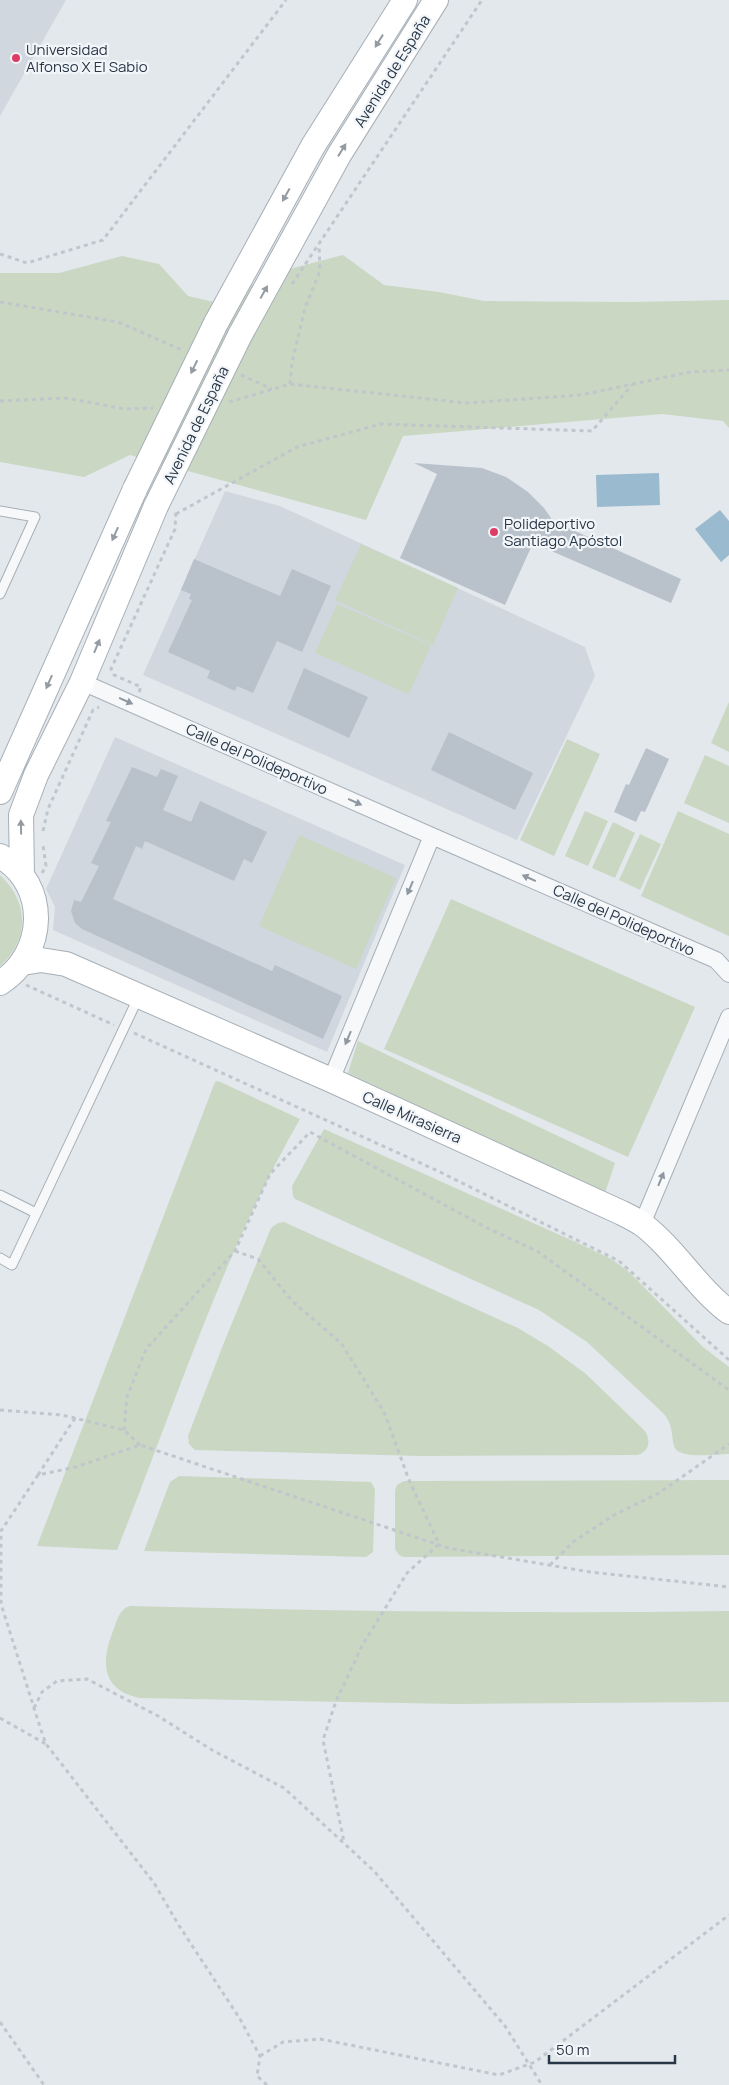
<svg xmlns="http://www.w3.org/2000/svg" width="729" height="2085" font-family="Manrope,sans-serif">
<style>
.built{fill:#d0d7df}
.green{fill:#cad7c3}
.water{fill:#9abad0}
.building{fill:#b9c1cb}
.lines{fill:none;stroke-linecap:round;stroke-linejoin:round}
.lane-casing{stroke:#a7afb7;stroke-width:11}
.street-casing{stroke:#a7afb7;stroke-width:18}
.secondary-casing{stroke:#a7afb7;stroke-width:26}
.path{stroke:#c0c6cb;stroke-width:3;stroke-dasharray:4 4;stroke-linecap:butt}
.lane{stroke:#f6f8fa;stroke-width:9}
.street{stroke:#f6f8fa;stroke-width:16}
.secondary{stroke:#fff;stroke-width:24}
.secondary-bridge-casing{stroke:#a7afb7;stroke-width:26;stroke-linecap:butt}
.secondary-bridge{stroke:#fff;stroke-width:24}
.oneway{fill:#949ba3}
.oneway2{fill:#8f98a0}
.poi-dot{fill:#dd3c66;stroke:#f3f6f9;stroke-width:2}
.labels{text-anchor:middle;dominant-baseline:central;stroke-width:4.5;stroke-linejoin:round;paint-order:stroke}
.poi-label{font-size:15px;fill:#283747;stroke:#f3f6f9;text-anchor:start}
.street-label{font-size:15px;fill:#283747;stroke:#f3f6f9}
</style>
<rect width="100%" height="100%" fill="#e3e8ec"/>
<!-- built -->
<path class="built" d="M0,0H66L0,116Z
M225,491L280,506L585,647L595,676L517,840L143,675Z
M115,737L405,865L327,1052L53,930L55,907L46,889Z"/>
<!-- green -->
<path class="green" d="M343,255L384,285L439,292L484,301L633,302L729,300V428L723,421L662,414L403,436L366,520L130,455L84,477L0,462V273H59L122,256L159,264L188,296L218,303L274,273Z
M361,544L458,588L433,645L335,600Z
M337,604L431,645L409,694L315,653Z
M729,702V752L711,743Z
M567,739L600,754L554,856L520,840Z
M705,755L729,766V823L684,803Z
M585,811L608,821L588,866L565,856Z
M678,811L729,834V936L641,896Z
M613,822L635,833L615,878L592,868Z
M640,834L661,844L640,890L619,880Z
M299,835L396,878L356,969L259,926Z
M0,875C29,902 30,939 0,966Z
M451,899L695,1007L628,1157L384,1049Z
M358,1041L615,1163L605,1193L348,1073Z
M218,1081L300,1119C222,1255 175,1405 117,1550L37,1546L215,1082Z
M324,1129L580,1244L611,1259L628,1271L703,1347L729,1367V1454C717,1454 678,1460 674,1446C671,1433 673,1424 663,1413L587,1342L539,1310L295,1199L293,1196L292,1186Z
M284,1222L518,1328L548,1346L586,1374L644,1430C651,1439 650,1451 638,1455L420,1456L195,1450L189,1444L188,1436L223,1345L271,1228L278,1223Z
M179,1476L371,1482L375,1489L373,1552L366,1557L144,1551L170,1482Z
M729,1480V1555L403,1557L399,1555L395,1549V1490L397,1485L404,1481Z
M130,1606C330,1611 529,1614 729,1611V1702L455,1704L140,1698C101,1690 101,1662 113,1631C117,1621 119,1609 130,1606Z"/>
<!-- water -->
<path class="water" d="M659,473L660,505L597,507L596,475Z
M720,510L729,521V555L721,562L695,529Z"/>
<!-- building -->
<path class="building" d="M414,463L482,468L506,477L528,492L544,508L553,521L681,579L671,603L533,543L505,605L400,558L437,474Z
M194,559L280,596L292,569L331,586L302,652L277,641L253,693L237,686L235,691L207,678L210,671L168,652L192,600L189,599L191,594L181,590Z
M304,668L368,697L349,738L287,709Z
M449,732L533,773L515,810L431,770Z
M646,748L669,759L645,812L641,811L636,822L614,812L626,784L629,785Z
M132,767L157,777L161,769L178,776L163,810L191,822L200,801L267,832L252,863L244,859L234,881L145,841L142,849L136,846L113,899L272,971L275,965L342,996L323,1039L82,929L75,923L71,911L74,900L81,902L99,866L91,863L111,822L106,821Z"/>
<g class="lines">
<defs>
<path id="lane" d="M0,511L35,517L0,594
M0,1195L36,1213
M0,1258L12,1265L139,996"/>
<path id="street" d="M82,682L432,836
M331,1080L432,836L716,960L729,974
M642,1224L729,1017"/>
<path id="secondary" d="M216,323L313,146L405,0
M240,335L339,155L436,0
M0,792L135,489
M0,856C50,885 46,954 0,983
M22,875L21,815L36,775L82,682L156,506
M23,963L41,960L66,964L331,1080L622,1213C628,1216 636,1220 642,1224C675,1249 696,1287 729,1312"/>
</defs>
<!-- lane casing -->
<use href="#lane" class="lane-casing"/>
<!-- street casing -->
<use href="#street" class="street-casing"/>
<!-- secondary casing -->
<use href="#secondary" class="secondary-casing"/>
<!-- path -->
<path class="path" d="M0,254L27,263L103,240L286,0
M292,284L482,0
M0,302L118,322L182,350
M241,375L272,389
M290,384L292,363L305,308L320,271L319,245
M0,401L67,398L124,409L153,408
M229,402L290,384L466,403L581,395L690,372L729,370
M176,514L297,447L381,424L592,431L632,385
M139,692L141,687L114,675L111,669L175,529L176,510
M43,831L48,809L93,710L99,707
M42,873L46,866L43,845
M26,985L114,1025
M134,1033L438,1171L619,1261L729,1360
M235,1251L258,1259L292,1301L341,1343L384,1412L409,1480L439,1544L407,1573L363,1644L336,1701L323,1740L344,1842
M0,1410L62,1415L124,1430L140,1445
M124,1430L127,1397L146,1349L235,1251L270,1174L310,1132L487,1228L537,1251L729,1390
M38,1475L75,1418
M550,1565L573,1542L614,1515L659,1493L729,1444
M34,1708L42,1692L57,1681L87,1679L158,1716L212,1750L284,1788L374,1871L505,2026L542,2085
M0,1718L46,1744
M0,2022L44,2085
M260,2056L283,2042L320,2039L499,2075L535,2062L729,1915
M267,2085L257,2076L260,2056L240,2019L178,1924L154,1883L46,1744L41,1730L1,1604V1531L38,1475L76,1467L140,1445L448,1548L590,1572L729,1587"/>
<!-- lane -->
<use href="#lane" class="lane"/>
<!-- street -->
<use href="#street" class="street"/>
<!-- secondary -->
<use href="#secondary" class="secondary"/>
<defs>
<path id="secondary-bridge" d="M135,489L216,323
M156,506L240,335"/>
</defs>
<!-- secondary-bridge casing -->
<use href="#secondary-bridge" class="secondary-bridge-casing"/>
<!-- secondary-bridge -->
<use href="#secondary-bridge" class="secondary-bridge"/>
</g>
<!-- one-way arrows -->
<defs><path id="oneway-solid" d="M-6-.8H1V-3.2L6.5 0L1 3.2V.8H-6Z" transform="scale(1.25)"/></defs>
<g class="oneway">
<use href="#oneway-solid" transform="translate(379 41) rotate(122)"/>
<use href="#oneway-solid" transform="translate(342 150) rotate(-58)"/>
<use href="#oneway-solid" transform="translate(286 195) rotate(119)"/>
<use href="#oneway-solid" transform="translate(264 292) rotate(-61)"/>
<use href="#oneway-solid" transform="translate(194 367) rotate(116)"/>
<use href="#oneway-solid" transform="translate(115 534) rotate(114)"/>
<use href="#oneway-solid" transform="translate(97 646) rotate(-67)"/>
<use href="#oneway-solid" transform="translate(49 682) rotate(114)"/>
<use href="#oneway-solid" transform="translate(21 827) rotate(-91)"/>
</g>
<g class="oneway2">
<use href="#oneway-solid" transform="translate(126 701) rotate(24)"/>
<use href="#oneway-solid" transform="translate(355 802) rotate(24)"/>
<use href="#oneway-solid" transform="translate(529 878) rotate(-156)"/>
<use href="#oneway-solid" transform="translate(410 888) rotate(113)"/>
<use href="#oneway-solid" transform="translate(348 1038) rotate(113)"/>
<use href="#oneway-solid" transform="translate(661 1179) rotate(-68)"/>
</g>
<!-- markers -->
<g class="poi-dot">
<circle cx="16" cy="58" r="5"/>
<circle cx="494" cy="532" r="5"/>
</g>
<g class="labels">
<!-- poi labels -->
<g class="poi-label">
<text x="26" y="49">Universidad<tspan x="26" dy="17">Alfonso X El Sabio</tspan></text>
<text x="504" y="523">Polideportivo<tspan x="504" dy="17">Santiago Apóstol</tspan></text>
</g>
<!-- street labels -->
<g class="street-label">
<text transform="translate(392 71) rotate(-58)">Avenida de España</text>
<text transform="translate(196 425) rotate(-64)">Avenida de España</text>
<text transform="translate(257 759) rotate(24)">Calle del Polideportivo</text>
<text transform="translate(624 920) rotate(24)">Calle del Polideportivo</text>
<text transform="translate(412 1117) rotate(24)">Calle Mirasierra</text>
</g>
</g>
<!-- scale -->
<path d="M549 2055v8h126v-8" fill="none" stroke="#283747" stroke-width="2.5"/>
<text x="556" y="2055" font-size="15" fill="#283747" stroke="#f3f6f9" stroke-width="4" paint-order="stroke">50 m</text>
</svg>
